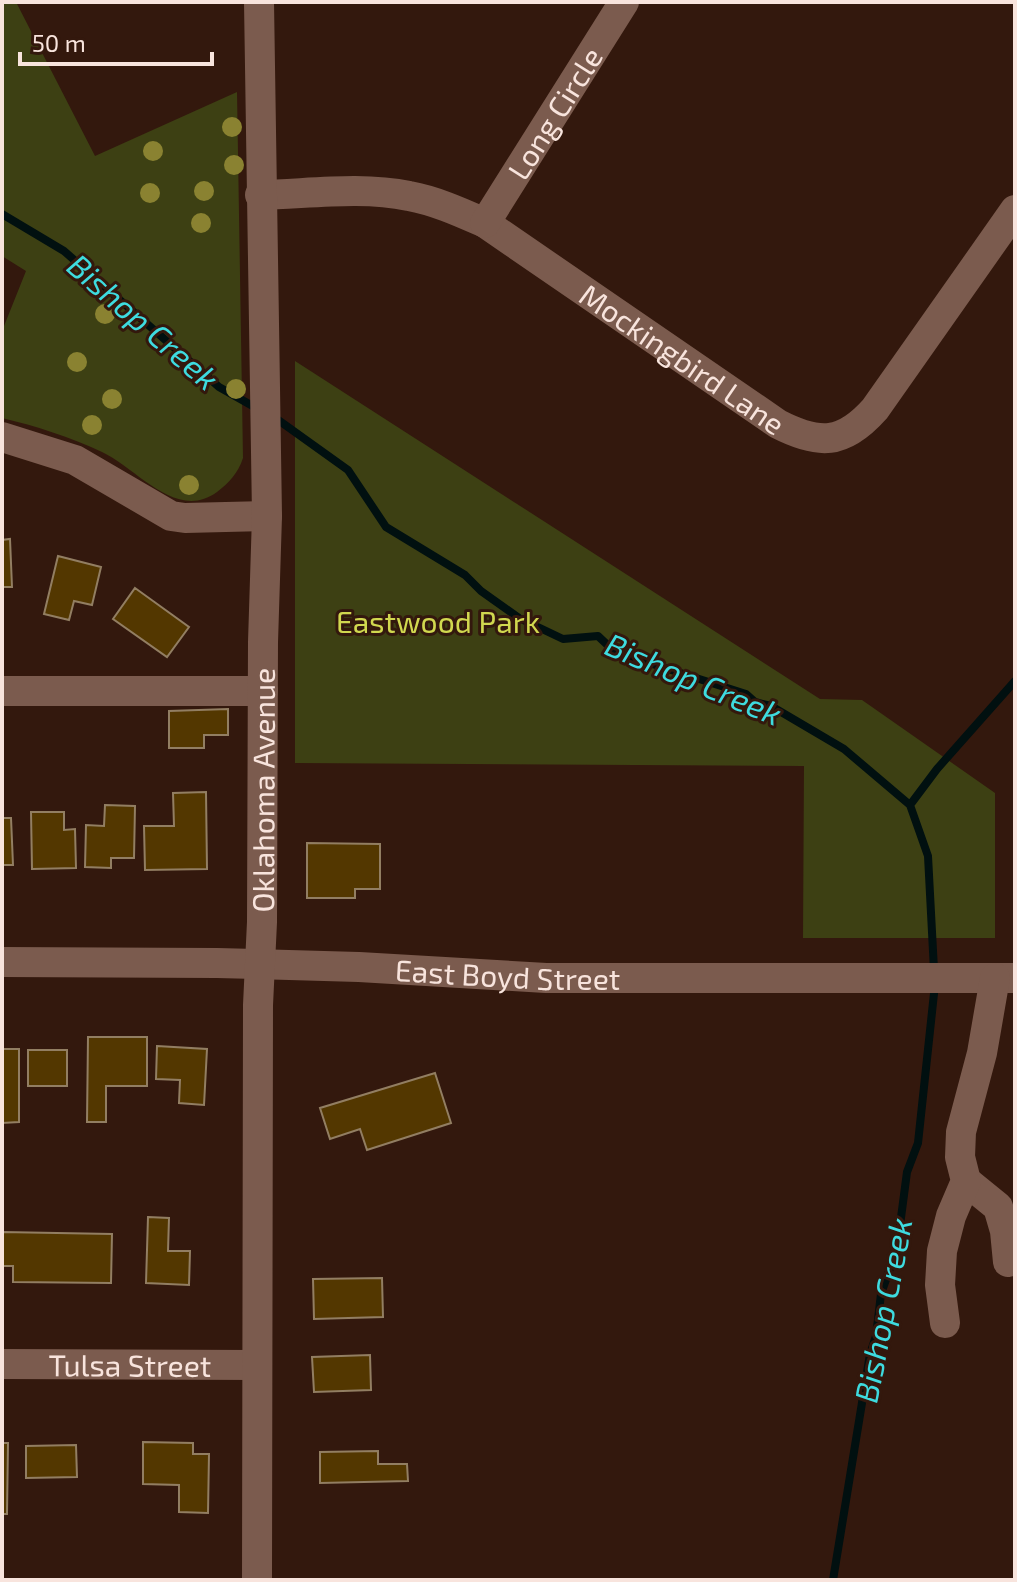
<svg xmlns="http://www.w3.org/2000/svg" width="1017" height="1582" font-family="'Exo 2',sans-serif">
<style>
.green{fill:#3d4013}
.lines{fill:none;stroke-linecap:round;stroke-linejoin:round}
.stream{stroke:#011010;stroke-width:8}
.building{fill:#533700;stroke:#927e62;stroke-width:2}
.minor{stroke:#7b5b4e;stroke-width:30}
.tree{fill:#8a8231}
.labels{text-anchor:middle;dominant-baseline:central;stroke-width:6;stroke-linejoin:round;paint-order:stroke}
.street-label{font-size:30px;fill:#f8e4dd;stroke:#33180d}
.park-label{font-size:30px;fill:#d1d84f;stroke:#33180d}
.water-label{font-size:32px;font-style:italic;fill:#3edbdf;stroke:#33180d}
</style>
<rect width="100%" height="100%" fill="#33180d"/>
<!-- green -->
<path class="green" d="M2,2H16L95,156L237,92L243,458C238,473 229,483 217,492C176,522 137,468 102,452C70,437 36,426 2,418V331L26,271L2,256Z
M295,361L820,699L862,700L995,793V938H803L804,766L295,763Z"/>
<g class="lines">
<!-- stream -->
<path class="stream" d="M2,214L64,251L219,387L258,409
M274,417L348,470L386,527L465,575L481,591L519,618L563,639L598,636L615,652L746,694L755,702L771,706L844,749L910,805L928,856L934,970
M910,805L937,769L1015,681
M833,1580L870,1354L876,1336L881,1294L897,1248L907,1172L918,1143L935,984"/>
</g>
<!-- building -->
<path class="building" d="M10,539L12,587H2V540Z
M58,556L101,567L92,605L74,601L69,620L44,614Z
M135,588L189,627L167,657L113,619Z
M228,709V735H204V748H169V711Z
M206,792L207,869L145,870L144,826H174L173,793Z
M105,805L135,806L134,858H111V868L85,867L86,825L104,826Z
M31,812H64V830L75,829L76,868L32,869Z
M2,818H11L13,865H2Z
M307,843L380,844V889H355V898H307Z
M88,1037H147V1086H106V1122H87Z
M157,1046L207,1049L204,1105L179,1103L180,1080L156,1079Z
M2,1049H19V1122L2,1123Z
M28,1050H67V1086H28Z
M435,1073L451,1123L367,1150L360,1129L330,1139L320,1108Z
M148,1217L169,1218L168,1251H190L189,1285L146,1283Z
M2,1232L112,1234L111,1283L13,1282V1266H2Z
M382,1278L383,1317L314,1319L313,1279Z
M370,1355L371,1390L314,1392L312,1357Z
M143,1442L193,1443V1454H209L208,1513L179,1512V1485L143,1484Z
M2,1443H8L7,1514H2Z
M76,1445L77,1477L26,1478V1446Z
M378,1451V1464H407L408,1481L320,1483V1452Z"/>
<g class="lines">
<!-- minor -->
<g class="minor">
<path id="s1" d="M260,195C308,194 361,186 409,196C436,201 460,212 485,223L778,424C819,445 843,445 875,409L1015,210"/>
<path id="s2" d="M485,223L624,2"/>
<path d="M2,437L75,460L171,516L185,518L267,516"/>
<path d="M2,691H263"/>
<path id="s3" d="M2,962L217,963L359,967L546,978H1015"/>
<path d="M966,1181L998,1207L1005,1231L1008,1262"/>
<path d="M945,1323L940,1285L942,1251L951,1216L966,1181L960,1157L961,1132L982,1053L995,978"/>
<path id="s4" d="M2,1364L257,1365"/>
<path id="s5" d="M257,1580L258,1005L262,922L263,642L267,516L259,2"/>
</g>
</g>
<!-- trees -->
<g class="tree">
<circle cx="232" cy="127" r="10"/>
<circle cx="153" cy="151" r="10"/>
<circle cx="234" cy="165" r="10"/>
<circle cx="204" cy="191" r="10"/>
<circle cx="150" cy="193" r="10"/>
<circle cx="201" cy="223" r="10"/>
<circle cx="105" cy="314" r="10"/>
<circle cx="77" cy="362" r="10"/>
<circle cx="236" cy="389" r="10"/>
<circle cx="112" cy="399" r="10"/>
<circle cx="92" cy="425" r="10"/>
<circle cx="189" cy="485" r="10"/>
</g>
<g class="labels">
<!-- street labels -->
<g class="street-label">
<text stroke="none"><textPath href="#s2" startOffset="130">Long Circle</textPath></text>
<text stroke="none"><textPath href="#s1" startOffset="470">Mockingbird Lane</textPath></text>
<text stroke="none"><textPath href="#s5" startOffset="790">Oklahoma Avenue</textPath></text>
<text stroke="none"><textPath href="#s3" startOffset="506">East Boyd Street</textPath></text>
<text stroke="none"><textPath href="#s4" startOffset="128">Tulsa Street</textPath></text>
</g>
<!-- park labels -->
<g class="park-label">
<text x="438" y="621">Eastwood Park</text>
</g>
<!-- water labels -->
<g class="water-label">
<text transform="translate(144 321) rotate(41)">Bishop Creek</text>
<text transform="translate(694 678) rotate(23)">Bishop Creek</text>
<text transform="translate(882 1310) rotate(-79)">Bishop Creek</text>
</g>
</g>
<!-- border -->
<rect width="1017" height="1582" fill="none" stroke="#f8e4dd" stroke-width="8"/>
<!-- scale -->
<path d="M20 52v12h192v-12" fill="none" stroke="#f8e4dd" stroke-width="4"/>
<text x="32" y="52" font-size="24" fill="#f8e4dd" stroke="#33180d" stroke-width="6" paint-order="stroke">50 m</text>
</svg>
